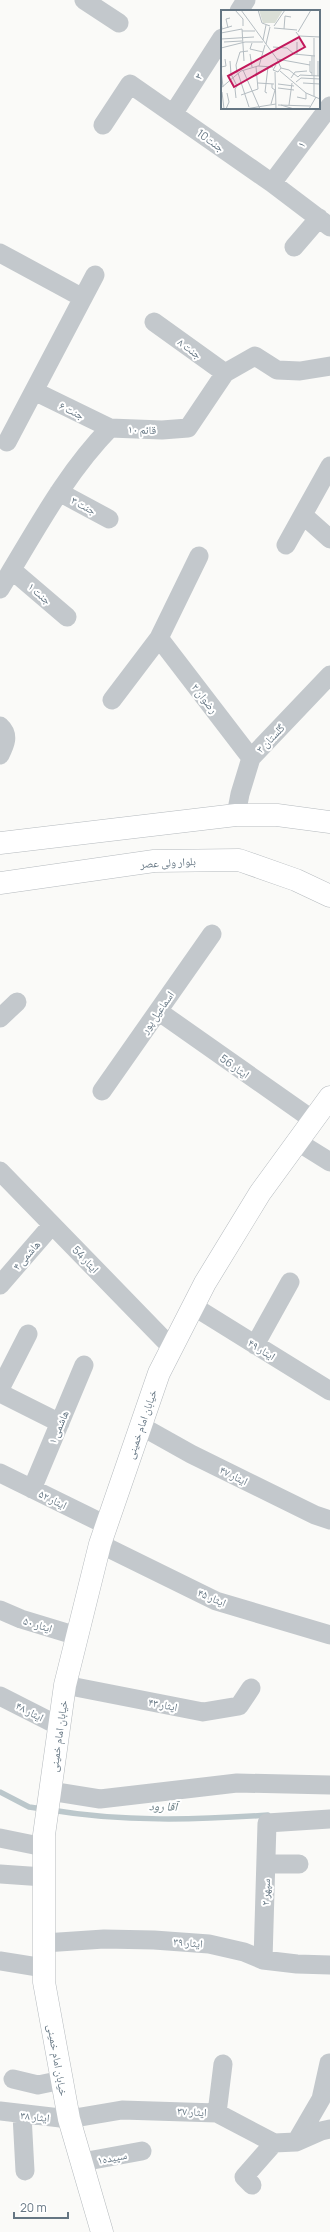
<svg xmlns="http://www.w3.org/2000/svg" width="330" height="2232" font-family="Manrope,'Noto Naskh Arabic',sans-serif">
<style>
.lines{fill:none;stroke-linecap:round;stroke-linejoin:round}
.stream{stroke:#bbc7cb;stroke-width:5.5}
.primary-casing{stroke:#b5babe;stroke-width:23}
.street{stroke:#c3c8cc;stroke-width:19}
.primary{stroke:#fff;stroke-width:22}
.labels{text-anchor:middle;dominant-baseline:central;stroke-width:4;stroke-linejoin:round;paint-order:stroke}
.street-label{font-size:11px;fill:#657683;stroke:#fff}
.water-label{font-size:12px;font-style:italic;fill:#60757c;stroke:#fff}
.inset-road{fill:none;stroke:#b5bdc2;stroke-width:1}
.view{fill:#c2185b;fill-opacity:0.15;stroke:#c2185b;stroke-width:2}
.inset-edge{fill:none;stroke:#657683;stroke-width:2}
</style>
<rect width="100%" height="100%" fill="#fafaf8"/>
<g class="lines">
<!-- stream -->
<path class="stream" d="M0,1792L29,1807L43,1809
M51,1810C122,1822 196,1820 268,1815"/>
<defs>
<path id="primary" d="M0,843L236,815H277L330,822
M0,883L154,861L239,860L296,880L330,896
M102,2232L69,2119L44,1982V1835L65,1685L100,1544L159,1373L205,1283L260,1193L330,1097"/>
</defs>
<!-- primary casing -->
<use href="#primary" class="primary-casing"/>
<!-- street -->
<path class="street" d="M84,0L119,23
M239,11L246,0
M173,114L222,38
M103,125L130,84L272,183L330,227
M272,183L330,106
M294,247L319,218
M0,253L83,298
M154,322L225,373
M34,391L110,428
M7,442L95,275
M59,492L109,519
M303,515L330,539
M286,545L330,466
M12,570L67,617
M0,589C34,534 64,475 110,428L162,430L188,428L225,373L255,356L277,370L300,371L330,366
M159,638L251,758
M112,700L159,638L199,556
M0,726C10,735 5,745 0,755
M236,815L240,794L251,758L330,675
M158,1011L313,1120
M0,1018L17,1002
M102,1091L212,934
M298,1142L330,1162
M0,1171L172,1348
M0,1285L52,1225
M193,1306L330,1391
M255,1345L290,1282
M0,1389L28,1334
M0,1393L60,1423
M141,1426L191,1454L315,1515L330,1520
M0,1473L106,1525
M32,1489L84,1365
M100,1544L216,1601L330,1635
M0,1610L21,1619L77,1636
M65,1685L203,1712L239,1706L251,1688
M0,1696L59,1726
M50,1791L100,1799L237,1783L330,1785
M0,1838L44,1847
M266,1864H299
M0,1874L44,1877
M44,1943L104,1939L154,1940L209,1944L244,1952L263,1960L297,1964L330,1965
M263,1960L267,1823L330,1819
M0,1961L44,1968
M13,2079L38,2085L62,2080
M0,2111L69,2119L122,2110L217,2113L274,2143L296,2142L321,2131L330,2129
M217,2113L223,2064
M22,2115L25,2171
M296,2142L321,2099L329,2063
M82,2162L142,2151
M252,2185L244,2177L274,2143"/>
<!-- primary -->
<use href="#primary" class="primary"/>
</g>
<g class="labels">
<!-- street labels -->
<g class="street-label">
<text transform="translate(198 76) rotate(-57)">۳</text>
<text transform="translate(211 140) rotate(35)">جنت10</text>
<text transform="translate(301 144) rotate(-53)">۱</text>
<text transform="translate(190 348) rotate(36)">جنت ۸</text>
<text transform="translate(72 410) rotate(26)">جنت ۶</text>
<text transform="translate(142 429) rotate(2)">قائم ۱۰</text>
<text transform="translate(84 505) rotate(28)">جنت ۳</text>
<text transform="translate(40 593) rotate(41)">جنت ۱</text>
<text transform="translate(205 698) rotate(52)">رضوان ۲</text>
<text transform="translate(270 738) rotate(-46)">گلستان ۳</text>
<text transform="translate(168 862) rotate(-3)">بلوار ولی عصر</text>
<text transform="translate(157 1012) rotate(-55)">اسماعیل پور</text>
<text transform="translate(235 1066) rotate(35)">ایثار 56</text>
<text transform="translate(26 1255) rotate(-49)">هاشمی ۴</text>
<text transform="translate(86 1259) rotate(46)">ایثار 54</text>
<text transform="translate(262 1349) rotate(32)">ایثار ۴۹</text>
<text transform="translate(141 1424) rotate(-71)">خیابان امام خمینی</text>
<text transform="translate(58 1427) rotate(-67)">هاشمی ۱</text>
<text transform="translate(234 1475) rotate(26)">ایثار ۴۷</text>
<text transform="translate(53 1499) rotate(26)">ایثار ۵۲</text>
<text transform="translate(212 1597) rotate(23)">ایثار ۴۵</text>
<text transform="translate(38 1624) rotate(17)">ایثار ۵۰</text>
<text transform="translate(163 1704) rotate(11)">ایثار ۴۳</text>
<text transform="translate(30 1711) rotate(27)">ایثار ۴۸</text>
<text transform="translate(58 1736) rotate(-82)">خیابان امام خمینی</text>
<text transform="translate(265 1892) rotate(-88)">سپهر ۲</text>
<text transform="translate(188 1942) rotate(5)">ایثار ۳۹</text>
<text transform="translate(58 2060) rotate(80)">خیابان امام خمینی</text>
<text transform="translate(192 2111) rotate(3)">ایثار ۳۷</text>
<text transform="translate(35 2116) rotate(6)">ایثار ۳۸</text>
<text transform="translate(112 2157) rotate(-11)">سپیده۱</text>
</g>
<!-- water labels -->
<g class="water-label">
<text transform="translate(163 1806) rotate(1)">آقا رود</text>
</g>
</g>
<!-- overview -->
<g transform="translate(221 10)">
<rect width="99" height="99" fill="#fafaf8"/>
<path d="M38,0H62L54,13H42Z" fill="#dadfd7"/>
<path class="inset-road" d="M14,0L22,9V16M20,0L56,49L60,58L57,62L52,60L55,55M37,0L41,13L49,16M0,12L1,19L11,16M53,16L64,0M7,18L5,9L9,8M53,18L76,20M21,19L23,51M63,19L64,6L70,7M21,21H34M75,22L78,26L99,27M77,22L90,0M0,23L21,19M93,28V86M0,29L33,27M42,30L45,15M3,32L21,31M31,33L29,39L42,42M45,34L49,17M52,37L66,38L73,44L94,46M0,38L24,32H42M29,44L31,57M76,45V32M91,46V65M56,49L89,55M9,51L10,64L16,76L14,79L15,88M89,51V62L91,63M38,56L44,35M0,57L5,56L4,49M60,58L68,60L77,67L79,65L99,66M0,59L2,77M22,60L39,99M59,61L85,83L99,89M54,62L55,99M16,63L15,55L19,42L27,41M17,63L28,97M97,66V51M70,68L74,62L86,61M75,72L80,68L99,69M37,73L53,74M82,73L99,74M57,74L73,76M0,78L20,61L37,56L52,57M57,78L73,80M1,82L3,99M46,83L44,82L47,57M20,85L37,79L35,57M76,87L85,89V83M50,94L54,80L51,78V74M57,95L89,96M60,95L73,99M68,95L71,73M5,99L8,92L6,83M24,99L55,94M88,99L95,87"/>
<path class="view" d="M78,27L84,37L13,77L7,66Z"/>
<rect width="99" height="99" class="inset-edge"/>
</g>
<!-- scale -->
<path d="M14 2212v6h54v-6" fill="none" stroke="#657683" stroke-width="2"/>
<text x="20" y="2212" font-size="12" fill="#657683" stroke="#ffffff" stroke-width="3" paint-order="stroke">20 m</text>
</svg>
